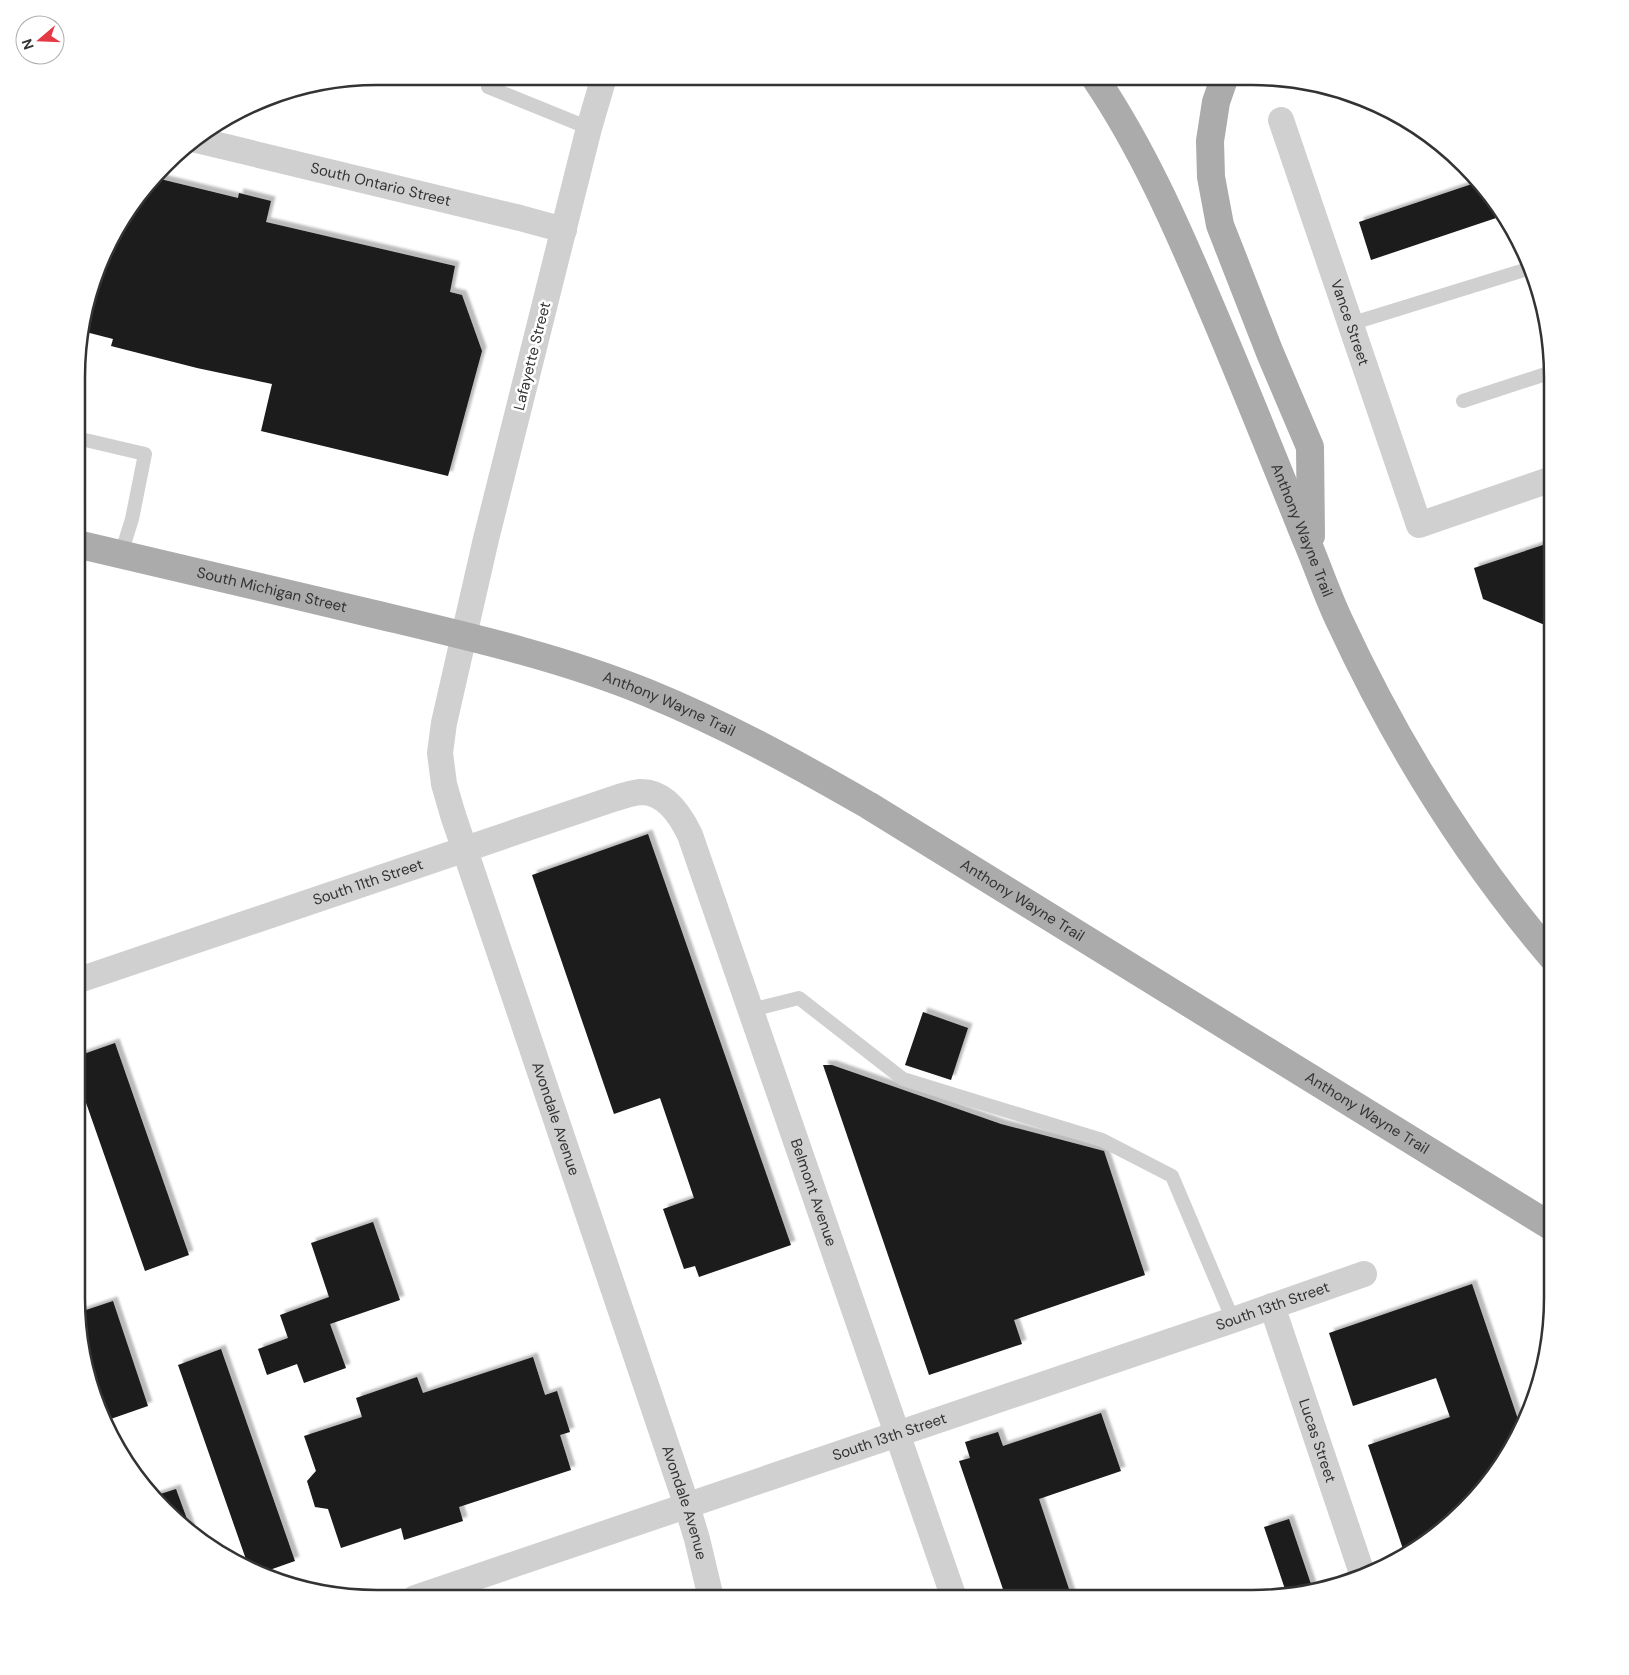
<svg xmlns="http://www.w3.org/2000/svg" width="1629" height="1675" font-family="'DM Sans',sans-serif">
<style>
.building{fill:#1a1a1a;filter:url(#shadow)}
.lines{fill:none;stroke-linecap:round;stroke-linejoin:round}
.service{stroke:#d0d0d0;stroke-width:14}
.minor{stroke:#d0d0d0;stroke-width:26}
.primary{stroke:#ababab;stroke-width:28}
.labels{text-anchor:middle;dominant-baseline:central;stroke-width:5;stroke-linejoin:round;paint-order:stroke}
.street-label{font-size:15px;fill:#333;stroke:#fff}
.rim{fill:none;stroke:#333;stroke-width:2.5}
</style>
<defs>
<filter id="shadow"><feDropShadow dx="4.5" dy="-4.5" stdDeviation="1" flood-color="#0004"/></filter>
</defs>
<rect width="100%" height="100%" fill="#fff"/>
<!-- building -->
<path class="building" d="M156,178L238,198L239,193L271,201L266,222L455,266L450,292L462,295L482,351L448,476L261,431L272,384L197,368L111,346L113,339L82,331V318L116,227Z
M1478,182L1502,210L1505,215L1371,260L1359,222Z
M1552,542V628L1483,599L1474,568Z
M648,834L791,1245L699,1277L695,1266L684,1269L663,1209L694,1198L660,1098L614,1114L532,875Z
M923,1012L968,1028L951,1080L905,1065Z
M115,1043L189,1255L145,1271L78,1080V1056Z
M823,1065H832L1001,1124L1104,1151L1145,1275L1014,1320L1022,1344L929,1375Z
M373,1222L400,1300L330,1324L346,1368L304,1383L297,1364L267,1375L258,1349L288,1338L280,1315L329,1297L311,1243Z
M1472,1284L1521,1428L1513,1448L1478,1497L1419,1548L1405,1555L1368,1445L1450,1417L1436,1378L1353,1406L1329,1333Z
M113,1301L148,1406L105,1421L99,1408L89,1380L77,1313Z
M221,1349L295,1561L261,1573L249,1568L178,1365Z
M533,1357L545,1395L557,1391L570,1432L560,1435L571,1470L459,1507L463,1521L404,1540L401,1528L341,1548L328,1509L315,1507L307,1481L316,1471L304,1436L362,1417L356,1398L417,1377L423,1393Z
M1101,1413L1121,1471L1039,1499L1072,1598H1006L959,1461L970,1458L965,1442L998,1432L1003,1446Z
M176,1489L191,1530L188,1531L178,1524L154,1496Z
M1289,1519L1313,1590L1287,1595L1264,1527Z"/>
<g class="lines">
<!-- service -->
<path class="service" d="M488,87L589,128
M1350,324L1531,268
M1463,401L1552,372
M81,439L145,454L132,519L121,554
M751,1010L799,998L903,1079L1102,1140L1172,1176L1233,1320"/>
<!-- minor -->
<g class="minor">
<path id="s1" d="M604,77L589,128L486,539L444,723L440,753L444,784L453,815L687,1506L697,1539L711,1598"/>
<path id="s2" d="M1281,120L1419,525L1552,479"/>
<path id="s3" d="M197,140L520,218L564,230"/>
<path id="s4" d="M79,980L613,799C622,796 631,793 640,792C665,791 680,814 690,835L954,1598"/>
<path id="s5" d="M1272,1306L1363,1576"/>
<path id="s6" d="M415,1598L1233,1320L1364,1274"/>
</g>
<!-- primary -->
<g class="primary">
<path id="s7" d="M1095,78C1143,149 1177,227 1210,305C1243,382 1274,460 1305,537C1317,564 1326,593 1339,620C1395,741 1466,856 1552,957"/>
<path d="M1224,79L1216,102L1210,141L1211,177L1220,225L1270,353L1310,447L1311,536"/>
<path id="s8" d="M81,545C179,568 277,591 374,614C466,636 560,657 648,693C724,724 797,764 868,805L1552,1227"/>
</g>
</g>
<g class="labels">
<!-- street labels -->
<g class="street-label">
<text stroke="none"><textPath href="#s3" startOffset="189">South Ontario Street</textPath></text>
<text stroke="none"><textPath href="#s2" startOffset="214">Vance Street</textPath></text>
<text transform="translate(532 356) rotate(-76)">Lafayette Street</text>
<text stroke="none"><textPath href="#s7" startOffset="498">Anthony Wayne Trail</textPath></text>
<text stroke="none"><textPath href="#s8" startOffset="196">South Michigan Street</textPath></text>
<text stroke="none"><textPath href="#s8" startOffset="610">Anthony Wayne Trail</textPath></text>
<text stroke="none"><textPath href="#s4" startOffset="305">South 11th Street</textPath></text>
<text stroke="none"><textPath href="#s8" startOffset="1015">Anthony Wayne Trail</textPath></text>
<text stroke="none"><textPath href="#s8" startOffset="1420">Anthony Wayne Trail</textPath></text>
<text stroke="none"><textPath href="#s1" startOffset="1080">Avondale Avenue</textPath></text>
<text stroke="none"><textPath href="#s4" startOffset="1040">Belmont Avenue</textPath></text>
<text stroke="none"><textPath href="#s6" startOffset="906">South 13th Street</textPath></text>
<text stroke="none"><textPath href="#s6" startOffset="501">South 13th Street</textPath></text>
<text stroke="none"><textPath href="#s5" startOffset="142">Lucas Street</textPath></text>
<text stroke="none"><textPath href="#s1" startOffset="1485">Avondale Avenue</textPath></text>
</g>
</g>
<!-- crop -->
<path d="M0 0H1629V1675H0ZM377 85H1252A292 292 0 0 1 1544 377V1298A292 292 0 0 1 1252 1590H377A292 292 0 0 1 85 1298V377A292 292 0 0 1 377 85Z" fill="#fff" fill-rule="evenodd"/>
<path class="rim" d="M377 85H1252A292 292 0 0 1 1544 377V1298A292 292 0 0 1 1252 1590H377A292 292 0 0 1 85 1298V377A292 292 0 0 1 377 85Z"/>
<!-- north arrow -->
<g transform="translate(40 40) rotate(251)"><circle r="24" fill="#ffffff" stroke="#adadad"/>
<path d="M0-4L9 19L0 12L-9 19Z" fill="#e63946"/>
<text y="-8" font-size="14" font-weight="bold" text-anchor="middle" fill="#333333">N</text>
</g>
</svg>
